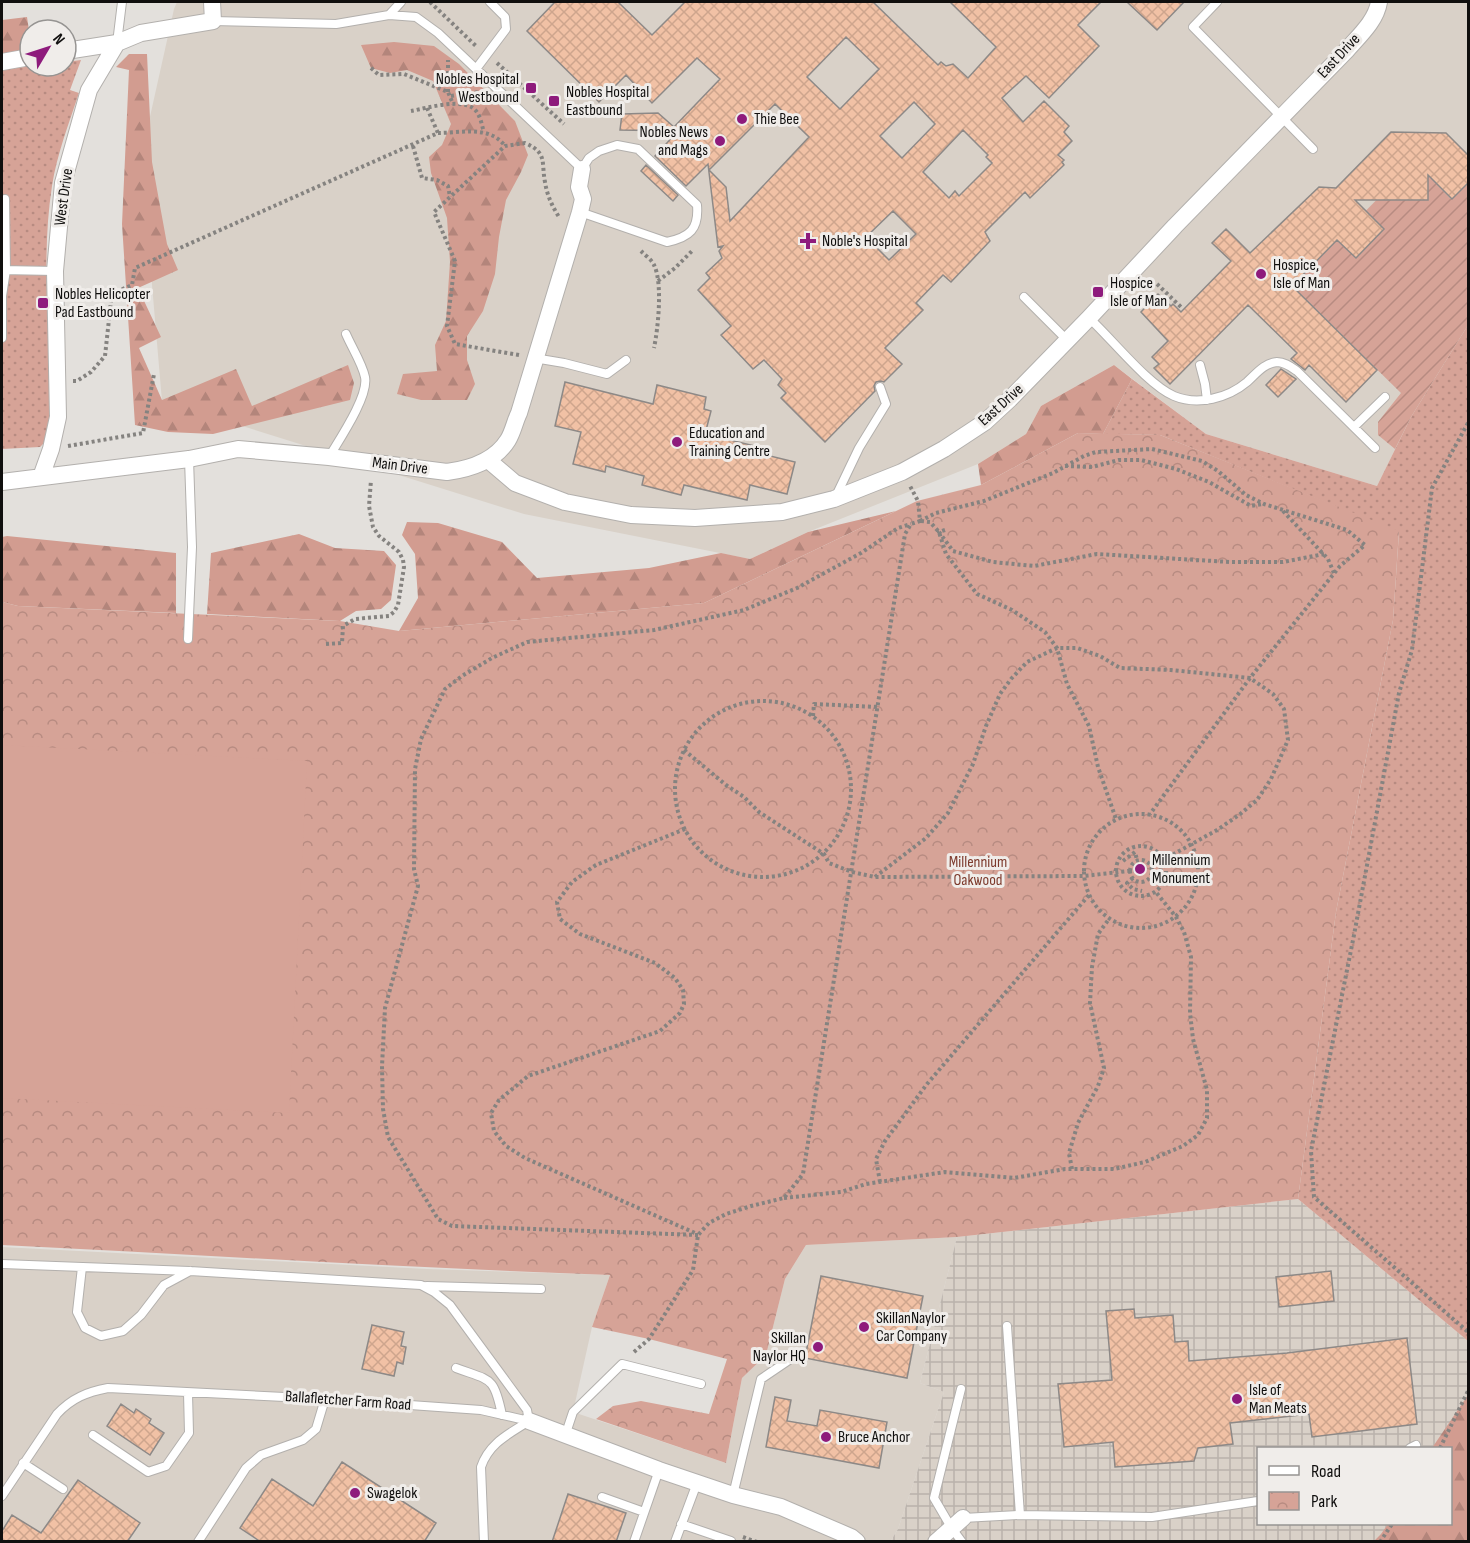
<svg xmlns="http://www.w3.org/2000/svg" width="1470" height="1543" font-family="'Sofia Sans Condensed',sans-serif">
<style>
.built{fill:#d9d1c8}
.industrial{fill:url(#industrial-grid)}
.grass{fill:url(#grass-dots)}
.forest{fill:url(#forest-firs)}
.park{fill:url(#park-crowns)}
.garden{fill:url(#garden-furrows)}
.pitch{fill:#d6a397}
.building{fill:url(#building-cross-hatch);stroke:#8d8987;stroke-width:1.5;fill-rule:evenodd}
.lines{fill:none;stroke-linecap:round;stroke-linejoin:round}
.lane-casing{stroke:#b3b0ad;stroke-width:10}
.street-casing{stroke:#b3b0ad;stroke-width:18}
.path{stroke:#858380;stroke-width:4;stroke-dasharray:3 3;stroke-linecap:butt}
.lane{stroke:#fff;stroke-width:8}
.street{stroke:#fff;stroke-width:16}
.poi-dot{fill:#8e1b7c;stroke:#f0edea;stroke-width:2}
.labels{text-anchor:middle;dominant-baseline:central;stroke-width:6;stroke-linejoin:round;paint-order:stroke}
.street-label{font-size:16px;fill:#100f0e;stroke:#f0edea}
.poi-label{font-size:16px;fill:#100f0e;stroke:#f0edea;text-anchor:start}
.park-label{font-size:16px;fill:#7d3a2c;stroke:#f0edea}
</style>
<defs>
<pattern id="industrial-grid" width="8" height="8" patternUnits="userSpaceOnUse" patternTransform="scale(1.5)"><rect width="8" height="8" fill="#d9d1c8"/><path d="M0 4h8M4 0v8" fill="none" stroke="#b9b2ab"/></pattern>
<pattern id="grass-dots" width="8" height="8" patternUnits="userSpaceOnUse" patternTransform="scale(1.5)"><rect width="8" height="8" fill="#d6a397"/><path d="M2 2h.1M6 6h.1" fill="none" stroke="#b78b81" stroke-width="1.8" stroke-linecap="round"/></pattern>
<pattern id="forest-firs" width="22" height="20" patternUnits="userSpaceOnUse" patternTransform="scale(1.5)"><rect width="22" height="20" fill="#d29c90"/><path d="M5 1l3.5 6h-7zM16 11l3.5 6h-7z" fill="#b3857b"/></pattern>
<pattern id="park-crowns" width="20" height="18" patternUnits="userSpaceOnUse" patternTransform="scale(1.5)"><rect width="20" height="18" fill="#d6a397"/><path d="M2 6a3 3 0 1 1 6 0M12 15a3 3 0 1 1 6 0" fill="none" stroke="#b78b81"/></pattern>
<pattern id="garden-furrows" width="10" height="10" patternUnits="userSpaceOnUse" patternTransform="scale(1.5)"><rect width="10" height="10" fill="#d6a397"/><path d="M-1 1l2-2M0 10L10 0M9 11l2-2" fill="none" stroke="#b78b81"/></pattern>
<pattern id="building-cross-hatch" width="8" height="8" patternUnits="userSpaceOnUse" patternTransform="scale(1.5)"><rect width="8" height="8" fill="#f1c1a5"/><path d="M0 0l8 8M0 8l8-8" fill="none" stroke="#cea58d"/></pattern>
</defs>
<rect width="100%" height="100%" fill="#e3e0dc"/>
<!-- built -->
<path class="built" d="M177,2H1468V325L1411,417L1377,486L1206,434L1114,365L1041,406L1026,434L978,464L808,532L750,559L524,514L162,401L141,157L174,9Z
M957,1237L920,1383L944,1392L898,1529L890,1542L2,1541V1247L427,1269L610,1275L592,1327L573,1412L726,1463L742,1378L766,1355L785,1279L806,1245Z"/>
<!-- industrial -->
<path class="industrial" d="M1298,1199L1468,1341V1411L1450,1448H1258V1524H1415L1406,1541L890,1542L898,1529L944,1392L920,1383L957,1237Z"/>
<!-- grass -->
<path class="grass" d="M81,60L70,90L79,93C69,123 57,154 52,186C40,263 51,343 52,421L47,440L40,447L2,449V70L32,66H66V62Z
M1468,325V1341L1298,1199L1336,912L1393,620L1399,532L1160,435L1103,434L1132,379L1206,434L1377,486L1411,417Z"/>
<!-- forest -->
<path class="forest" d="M27,17L30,37V66H32L2,70V20Z
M394,42L434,46L459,64L515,121L528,155L521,172L506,200L499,237L495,274L483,311L467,336V360L475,384L467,400H421L397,394L403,374L437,371L435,345L446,321L450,262L447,218L431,173L429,157L442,145L451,124L433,81L407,70L390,73L371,68L361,45Z
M129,54H147L152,162L167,244L178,270L138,288L161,337L139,348L162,400L236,369L252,406L348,365L354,383L350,400L213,434L168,432L135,425L122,224L129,70L116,67Z
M1114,365L1132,379L1103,434L1078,433L981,485L978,464L1026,434L1041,406Z
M896,511L704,603L399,631L418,598L415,554L402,535L407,522L438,523L502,542L537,578L649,568L721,553L750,559L808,532Z
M299,534L335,548L384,551L396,565L391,600L381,609L356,611L340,621L207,614L211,553Z
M7,536L176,553V613L18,606L2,602V537Z
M1468,1395V1541H1374L1381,1534L1388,1524H1450V1448H1432Z"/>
<!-- park -->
<path class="park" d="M1078,433L1160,435L1399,531L1393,620L1336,912L1298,1199L957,1237L806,1245L785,1279L766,1355L742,1378L726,1463L596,1419L613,1406L641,1401L709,1414L727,1359L649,1339L592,1327L610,1275C407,1268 204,1255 2,1245V602L18,606L340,621L399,631L704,603L917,501L981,485Z"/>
<!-- garden -->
<path class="garden" d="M1428,175L1451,199L1468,183V325L1411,417L1395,449L1378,435V422L1401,393L1292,286L1400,176V200H1428Z"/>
<!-- pitch -->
<path class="pitch" d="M2,745L307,761L289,1113L2,1098Z"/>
<!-- building -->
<path class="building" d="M555,2H618L652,35L685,2H873L938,65L941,62L946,66L953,64L968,78L996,47L950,2H1101L1078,25L1099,46L1049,98L1026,76L1002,98L1023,122L1044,101L1069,126L1064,132L1072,141L1058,155L1064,160L1062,162L1064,165L1030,198L1025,192L985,232L990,241L951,282L943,275L916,303L923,310L885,348L902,364L884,382L881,381L876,382L874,386L875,391L825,442L781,398L786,393L778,385L782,379L764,360L753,369L721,335L731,326L698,290L710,278L706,273L722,258L719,251L723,246L718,247L708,164L686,186L655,156L678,131L620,130L622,114L658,113L674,127L720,79L697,58L652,103L626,75L599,102L527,31ZM846,37L879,69L840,109L807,77ZM914,102L935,124L902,158L880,136ZM775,104L809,137L730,221L726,187L709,170ZM963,130L988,155L986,157L992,163L959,196L955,191L949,198L923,172ZM893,211L916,234L889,260L866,237Z
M1127,2H1184L1157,30Z
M1391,132L1446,133L1468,155V183L1452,199L1428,175V200H1355L1384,229L1356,258L1337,240L1292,286L1377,370L1346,402L1309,365L1305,370L1291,359L1297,353L1248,305L1170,384L1154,368L1159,364L1152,357L1168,341L1141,312L1158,294L1171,306L1173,304L1181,312L1231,261L1212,243L1226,229L1250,253L1319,187L1336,188Z
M646,165L678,195L673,201L641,171Z
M1281,369L1296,379L1278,397L1266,385Z
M565,382L653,404L657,385L706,397L704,409L711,411L705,434L759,447L758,453L795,462L787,494L750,485L747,500L684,485L681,495L642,485L644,476L606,466L605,472L573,464L581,432L555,426Z
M1331,1271L1334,1301L1279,1307L1276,1277Z
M821,1276L923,1296L907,1378L805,1358Z
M1134,1309L1135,1318L1173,1315L1175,1342L1188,1341L1189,1361L1287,1353L1407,1338L1417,1424L1312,1437L1309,1414L1230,1423L1233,1444L1198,1448L1194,1461L1115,1467L1113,1442L1064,1447L1058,1384L1112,1380L1106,1311Z
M372,1325L404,1332L401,1346L406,1347L403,1364L397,1362L394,1376L362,1369Z
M775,1397L791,1400L787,1421L817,1426L820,1410L887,1422L879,1468L766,1447Z
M121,1404L134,1413L136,1409L151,1419L149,1423L164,1433L150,1455L107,1426Z
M342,1462L436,1523L424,1542H261L240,1528L272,1479L313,1506Z
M78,1480L140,1523L127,1542H2V1531L12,1515L41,1533Z
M568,1494L626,1513L616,1542H552Z"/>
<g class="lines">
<defs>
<path id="lane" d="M1217,2L1193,27L1313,149
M389,15L401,2
M213,21L336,24L389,15L416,17L438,33L582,169L589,158L599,151L617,145L638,149L697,205C699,229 690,237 667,242L580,212
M117,43L122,2
M476,69L506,29L505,17L490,2
M2,270L55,271
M1024,297L1067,340
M1089,318C1112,339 1148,385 1174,396C1198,406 1228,398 1247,382C1256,374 1264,363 1277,362C1285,362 1291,367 1297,371L1375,448
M2,338V296L6,270L5,199
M534,358L564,363L607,374L626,360
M1200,365L1205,384L1207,400
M1354,427L1385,397
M329,457C339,440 369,396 365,377C362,363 352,348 346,334
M836,496L859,448L886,404L880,387
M188,639L192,547L189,459
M2,1264L190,1271L421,1285L434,1292L450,1305L527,1410L529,1421
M82,1267L77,1312L85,1328L101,1336L123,1331L141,1315L164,1285L190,1271
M427,1286L541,1289
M1007,1326L1020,1515
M456,1368C491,1381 494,1376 502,1415
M961,1389L934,1498L951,1527L962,1542
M93,1435L148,1472L166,1466L189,1433L188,1393
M565,1436L573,1412L622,1364L701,1384
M1410,1448L1416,1445
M23,1463L63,1489
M733,1495L761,1379L792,1358
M2,1496L57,1414C72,1398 87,1392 108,1388L325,1399L481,1410L529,1421
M602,1497L644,1512
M963,1518L1020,1515L1152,1517L1258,1501
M681,1524L731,1541
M198,1542L246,1468L261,1455L303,1440L316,1429L325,1399
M484,1542L481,1467C489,1443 509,1434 529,1421
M634,1542L659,1470
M675,1542L697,1483"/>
<path id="street" d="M66,51L117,43
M2,62L30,57
M488,460L515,483L565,502L631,515L695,518L782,512L834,499L902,472L944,449L985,422L1010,399L1089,318L1175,226L1346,51C1359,36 1376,21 1379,2
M41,477L51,449L58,417L55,271L63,183L89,90L117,43L141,33L213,21L212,2
M2,482L189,459L238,449L329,457L447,472C470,469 495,461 508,440C513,432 515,421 519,413L580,212L583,199L579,187L582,169
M529,1421L659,1470L733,1495L781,1507L851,1537L857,1542
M936,1542L963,1518"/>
</defs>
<!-- lane casing -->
<use href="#lane" class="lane-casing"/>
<!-- street casing -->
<use href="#street" class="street-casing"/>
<!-- path -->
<path class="path" d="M430,2L477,47
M497,63L564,124
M371,68L379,75L404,74L448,92L453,104
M448,92V60
M451,96L480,92
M427,108L438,133
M411,111C428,108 469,95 478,114C481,119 482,126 484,132
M413,146L422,178L437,180L448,186L450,197
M682,156L688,150
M641,251C645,255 652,260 654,265C663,283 658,329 654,348
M658,281L675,268L692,251
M1157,284L1181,307
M519,355L455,344L447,326L455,261L434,212L505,146L525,143C548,153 541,162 545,182C547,195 552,206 559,217
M73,381H77L91,372L105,356L111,301L116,292L132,285L135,268L438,133C460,133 490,125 505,146
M1468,423L1432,488L1412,650L1399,693L1354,935L1311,1151L1314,1197L1468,1332
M68,446L143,433L154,374
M1065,466L1092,467L1119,460H1141L1176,469L1209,482L1251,506L1263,504
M1283,511L1328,559L1334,573
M920,521L936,513L984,501L1053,473L1084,456L1096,452L1152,449L1202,461L1218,471L1246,495L1264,504L1347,530L1365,545L1340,566L1250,678L1150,814
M921,521L930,522L939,532L946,554L977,594L1012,610L1045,632L1057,648L1067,684L1089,726L1098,767L1116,819
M945,530L939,532L953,551L993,562L1034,566L1097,554L1230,562H1283L1324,554
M326,644L342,643L343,626L355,619L389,616L394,612L398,605L404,567L403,560L399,552L379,536L373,527L369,506L371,480
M675 789a88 88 0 1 1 176 0a88 88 0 1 1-176 0Z
M813,716L814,704L878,707
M684,750L726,785L744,797L759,812L824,854L829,863L852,872L875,877L1084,876L1137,870
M1084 871a57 57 0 1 1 114 0a57 57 0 1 1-114 0Z
M685,829L596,865L572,882L557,902L560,919L580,934L655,963L675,978L683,990L684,1004L680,1013L660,1031L528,1076L499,1100L491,1113L494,1131L506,1146L525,1158L695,1233
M1116 871a25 25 0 1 1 50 0a25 25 0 1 1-50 0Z
M1130 871a11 11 0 1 1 22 0a11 11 0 1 1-22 0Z
M1123,861L1135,852L1137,860
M1152,872L1160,875L1161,867L1158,860
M875,877L926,838L948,813L973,764L986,726L1000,694L1011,679L1027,662L1057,648H1077L1100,656L1120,668L1171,670L1250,678L1273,694L1284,709L1288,740L1271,779L1257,800L1239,815L1217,830L1163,860
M1133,878L1127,883L1133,889L1142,891
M1072,1169L1069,1153L1078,1123L1098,1086L1104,1068L1090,1003L1092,967L1098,934L1109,919
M880,1182L876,1159L885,1141L927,1084L1089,895
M784,1198L841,1192L866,1184L945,1172L1014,1178L1065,1169H1114L1145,1162L1183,1146L1198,1135L1207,1118V1090L1193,1039L1190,1013L1191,957L1184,932L1176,917L1155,891
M698,1235L452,1226L438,1219L388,1137L383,1109L382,1066L385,1008L418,886L414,869L415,769L421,739L445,689L462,676L492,658L527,642L654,630L744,610L797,588L861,553L898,528L911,524
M634,1352L649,1339L693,1270L698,1235L709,1223L726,1214L751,1206L784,1198L803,1174L905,534L911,524L920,521L918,501L910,486
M1440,1448L1468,1391
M743,1537L757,1542
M1380,1542L1392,1524"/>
<!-- lane -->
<use href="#lane" class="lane"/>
<!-- street -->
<use href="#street" class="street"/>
</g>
<!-- markers -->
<g class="poi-dot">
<rect x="525" y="82" width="12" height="12" rx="3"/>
<rect x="548" y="95" width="12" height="12" rx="3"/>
<circle cx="742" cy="119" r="6"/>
<circle cx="720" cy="141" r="6"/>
<path d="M805 232h6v6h6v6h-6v6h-6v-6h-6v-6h6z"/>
<circle cx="1261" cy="274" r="6"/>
<rect x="1092" y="286" width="12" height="12" rx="3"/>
<rect x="37" y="297" width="12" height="12" rx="3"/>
<circle cx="677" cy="442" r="6"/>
<circle cx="1140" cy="869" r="6"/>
<circle cx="864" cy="1327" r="6"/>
<circle cx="818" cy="1347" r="6"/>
<circle cx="1237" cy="1399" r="6"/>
<circle cx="826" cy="1437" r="6"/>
<circle cx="355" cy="1493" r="6"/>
</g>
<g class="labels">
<!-- street labels -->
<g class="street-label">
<text transform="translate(1339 56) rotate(-47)">East Drive</text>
<text transform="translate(64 197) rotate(-82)">West Drive</text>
<text transform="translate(1001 405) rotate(-42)">East Drive</text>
<text transform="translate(400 466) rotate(7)">Main Drive</text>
<text transform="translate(348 1401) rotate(4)">Ballafletcher Farm Road</text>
</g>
<!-- poi labels -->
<g class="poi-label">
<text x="519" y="79" text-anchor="end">Nobles Hospital<tspan x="519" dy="18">Westbound</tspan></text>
<text x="566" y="92">Nobles Hospital<tspan x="566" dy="18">Eastbound</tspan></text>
<text x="754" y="119">Thie Bee</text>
<text x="708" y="132" text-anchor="end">Nobles News<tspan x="708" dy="18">and Mags</tspan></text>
<text x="822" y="241">Noble's Hospital</text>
<text x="1273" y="265">Hospice,<tspan x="1273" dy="18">Isle of Man</tspan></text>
<text x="1110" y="283">Hospice<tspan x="1110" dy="18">Isle of Man</tspan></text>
<text x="55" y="294">Nobles Helicopter<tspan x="55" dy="18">Pad Eastbound</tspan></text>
<text x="689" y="433">Education and<tspan x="689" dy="18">Training Centre</tspan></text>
<text x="1152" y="860">Millennium<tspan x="1152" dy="18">Monument</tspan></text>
<text x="876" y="1318">SkillanNaylor<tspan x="876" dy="18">Car Company</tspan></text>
<text x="806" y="1338" text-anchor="end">Skillan<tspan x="806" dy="18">Naylor HQ</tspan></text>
<text x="1249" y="1390">Isle of<tspan x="1249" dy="18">Man Meats</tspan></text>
<text x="838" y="1437">Bruce Anchor</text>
<text x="367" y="1493">Swagelok</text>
</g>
<!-- park labels -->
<g class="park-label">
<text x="978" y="862">Millennium<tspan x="978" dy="18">Oakwood</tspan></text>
</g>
</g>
<!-- border -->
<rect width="1470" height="1543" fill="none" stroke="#100f0e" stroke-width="6"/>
<!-- legend -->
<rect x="1257" y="1447" width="195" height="78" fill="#f0edea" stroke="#969492" stroke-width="1.5"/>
<rect x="1269" y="1466" width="30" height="9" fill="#ffffff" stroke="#969492" stroke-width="1.5"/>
<text x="1311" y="1477" font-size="18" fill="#100f0e">Road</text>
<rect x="1269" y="1492" width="30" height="18" fill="url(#park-crowns)" stroke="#969492" stroke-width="1.5"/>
<text x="1311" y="1507" font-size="18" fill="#100f0e">Park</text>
<!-- north arrow -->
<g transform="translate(48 48) rotate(51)"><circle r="28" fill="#f0edea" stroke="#969492" stroke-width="1.5"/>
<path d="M0-4.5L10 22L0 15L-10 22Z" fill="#8e1b7c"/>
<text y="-9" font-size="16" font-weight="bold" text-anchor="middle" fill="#100f0e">N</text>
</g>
</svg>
